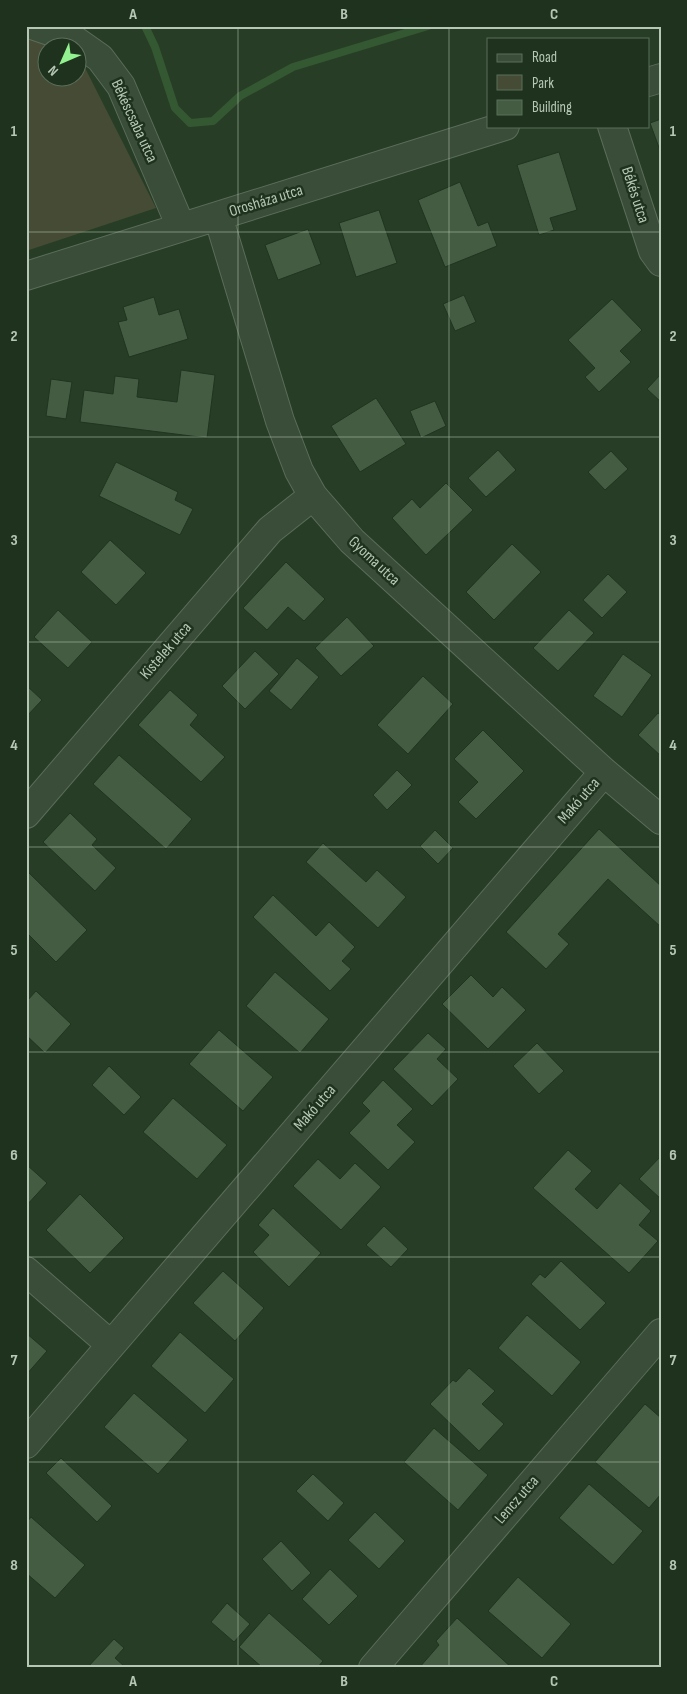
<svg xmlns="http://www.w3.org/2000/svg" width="687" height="1694" font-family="'Sofia Sans Condensed',sans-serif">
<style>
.green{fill:#454b34}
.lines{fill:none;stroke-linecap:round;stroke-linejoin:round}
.stream{stroke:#345831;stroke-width:8}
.building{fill:#435c42;stroke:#213420}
.minor-casing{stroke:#5b6d5a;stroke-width:30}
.minor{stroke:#3a4d39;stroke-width:28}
.grid{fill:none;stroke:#b6c8b5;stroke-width:1;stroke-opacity:0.55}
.labels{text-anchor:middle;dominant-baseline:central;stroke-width:5;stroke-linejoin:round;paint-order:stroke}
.street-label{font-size:16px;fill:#b6c8b5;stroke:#1f321e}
.neatline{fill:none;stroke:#b6c8b5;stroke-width:2}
.grid-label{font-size:16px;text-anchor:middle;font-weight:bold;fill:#b6c8b5}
</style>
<rect width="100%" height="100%" fill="#273d25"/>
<!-- green -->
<path class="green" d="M26,26L74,47L48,48V78H78V54L156,208L26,251Z"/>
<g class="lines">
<!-- stream -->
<path class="stream" d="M145,26L155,47L175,108L190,123L213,121L240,96L293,67L428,26"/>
</g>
<!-- building -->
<path class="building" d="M661,119V153L650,123Z
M559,152L577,210L550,218L554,230L539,235L517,165Z
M460,182L478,226L488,222L497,246L445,267L418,200Z
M379,210L397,263L356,277L339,223Z
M308,229L321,264L278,280L265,245Z
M464,295L476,322L455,331L443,304Z
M154,297L159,315L179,309L188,339L129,357L118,322L127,320L123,307Z
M612,299L642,330L620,351L631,362L599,392L585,377L595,368L568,340Z
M181,370L215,375L207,438L80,422L84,390L113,394L115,376L139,379L137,397L177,402Z
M661,374V402L647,389Z
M51,379L72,382L66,419L46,416Z
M376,398L406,444L360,472L331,426Z
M435,401L446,426L421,438L410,411Z
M498,450L516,470L486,497L468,478Z
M611,451L628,469L605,490L588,472Z
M116,462L178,492L175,500L193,509L180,535L99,496Z
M446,483L473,510L426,555L392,518L412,499L420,508Z
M110,540L146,573L116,605L81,572Z
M512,544L541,572L494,620L466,592Z
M286,562L325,599L304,621L288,607L267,630L243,608Z
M608,574L627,592L602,618L583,600Z
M58,610L92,642L68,668L34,637Z
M569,610L594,633L558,671L533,648Z
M347,617L374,646L341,676L315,648Z
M255,651L279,674L245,709L222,686Z
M623,654L652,675L622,717L593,696Z
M297,658L319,677L291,710L269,691Z
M423,676L453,704L408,754L377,725Z
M26,685L42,700L26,717Z
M170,690L198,715L190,725L225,757L201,782L138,725Z
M658,713L661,715V756L638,735Z
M483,730L524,771L476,819L458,802L478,782L454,759Z
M119,755L192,819L166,849L93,784Z
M397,770L412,785L387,810L373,795Z
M70,813L97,839L92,845L116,868L95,891L43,842Z
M599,829L661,886V927L608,879L558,934L569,944L546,969L506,932Z
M435,830L453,848L438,864L420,846Z
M323,843L366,882L377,870L406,897L378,928L306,862Z
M26,870L87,930L56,962L26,932Z
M273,895L316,936L329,922L355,947L342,961L351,969L330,991L253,917Z
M275,972L329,1019L300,1053L246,1006Z
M471,975L493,997L502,987L526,1010L488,1049L442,1004Z
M36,991L71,1024L45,1053L26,1035V1002Z
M219,1030L273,1077L243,1111L189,1064Z
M428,1033L446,1049L437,1059L458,1079L432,1106L393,1069Z
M537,1043L564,1071L539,1094L513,1066Z
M109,1066L141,1097L124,1115L92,1085Z
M383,1080L413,1109L397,1125L415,1142L388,1170L349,1133L370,1111L362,1103Z
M173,1098L227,1145L197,1179L143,1132Z
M568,1150L592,1171L575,1189L597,1209L620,1183L651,1211L639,1225L658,1241L629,1273L533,1188Z
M661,1156V1199L639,1179Z
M318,1159L340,1179L355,1163L381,1187L341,1230L293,1186Z
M26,1164L47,1183L26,1206Z
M80,1194L124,1238L90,1273L46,1230Z
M273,1208L321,1253L289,1287L253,1252L269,1235L258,1225Z
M384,1226L408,1249L391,1267L366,1245Z
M561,1261L606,1303L580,1330L531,1284L540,1274L545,1278Z
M223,1271L264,1308L235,1341L193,1303Z
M527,1315L581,1362L552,1396L498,1348Z
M180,1332L234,1379L205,1413L151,1366Z
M26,1333L47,1351L26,1375Z
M469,1368L495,1391L482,1404L504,1424L479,1451L430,1404L453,1380L456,1382Z
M134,1393L188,1440L158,1474L104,1427Z
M645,1404L661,1418V1494L649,1508L595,1462Z
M434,1428L488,1475L458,1510L404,1462Z
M61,1458L112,1506L97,1522L46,1473Z
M313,1474L344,1503L328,1521L296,1491Z
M589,1484L643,1531L613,1565L559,1518Z
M375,1512L405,1541L379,1569L348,1540Z
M31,1517L85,1565L55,1598L26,1573V1523Z
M281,1541L311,1573L292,1591L262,1559Z
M330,1569L358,1596L329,1625L302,1599Z
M518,1577L571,1624L542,1658L488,1611Z
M227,1603L250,1624L234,1642L211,1622Z
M269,1613L323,1661L317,1668H263L239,1647Z
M457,1618L512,1668H419L439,1645L436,1641Z
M114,1639L124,1648L115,1658L124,1666L87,1668Z"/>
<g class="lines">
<defs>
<path id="minor" d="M35,26L73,39L100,58L121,86L181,227
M648,82L661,78
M612,126L653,251L661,262
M218,216L280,421L299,471L313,496L352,541L604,772L661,820
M26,276L505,126
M26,814L270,530L313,496
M26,1271L111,1345
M26,1444L604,772
M373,1668L661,1333"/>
</defs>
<!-- minor casing -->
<use href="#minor" class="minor-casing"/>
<!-- minor -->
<use href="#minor" class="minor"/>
</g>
<!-- grid -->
<path class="grid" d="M238,26V1668M449,26V1668M26,232H661M26,437H661M26,642H661M26,847H661M26,1052H661M26,1257H661M26,1462H661"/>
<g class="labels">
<!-- street labels -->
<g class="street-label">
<text transform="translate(134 121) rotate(65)">Békéscsaba utca</text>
<text transform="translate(635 195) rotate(72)">Békés utca</text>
<text transform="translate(266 201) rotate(-17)">Orosháza utca</text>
<text transform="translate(374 561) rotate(43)">Gyoma utca</text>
<text transform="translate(166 651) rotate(-49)">Kistelek utca</text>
<text transform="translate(579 801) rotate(-49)">Makó utca</text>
<text transform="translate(315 1108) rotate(-49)">Makó utca</text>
<text transform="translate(517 1500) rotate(-49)">Lencz utca</text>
</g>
</g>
<!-- border -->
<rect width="687" height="1694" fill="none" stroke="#1f321e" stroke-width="55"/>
<!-- legend -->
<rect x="487" y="38" width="162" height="90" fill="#1f321e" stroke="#5b6e5a"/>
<rect x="497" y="54" width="25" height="8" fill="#3a4d39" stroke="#5b6e5a"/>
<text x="532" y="62" font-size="15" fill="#b6c8b5">Road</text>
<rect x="497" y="75" width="25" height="15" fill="#454b34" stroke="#5b6e5a"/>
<text x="532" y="88" font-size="15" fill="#b6c8b5">Park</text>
<rect x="497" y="100" width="25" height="15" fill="#435c42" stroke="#5b6e5a"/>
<text x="532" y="112" font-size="15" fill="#b6c8b5">Building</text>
<!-- north arrow -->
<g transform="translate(62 62) rotate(225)"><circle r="24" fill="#1f321e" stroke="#5b6e5a"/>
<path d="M0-4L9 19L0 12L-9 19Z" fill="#92f290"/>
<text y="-8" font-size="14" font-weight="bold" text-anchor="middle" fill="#b6c8b5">N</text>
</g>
<rect x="28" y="28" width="632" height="1638" class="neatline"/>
<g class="grid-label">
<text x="133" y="19">A</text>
<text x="344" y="19">B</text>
<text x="554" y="19">C</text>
<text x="14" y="136">1</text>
<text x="673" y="136">1</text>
<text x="14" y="341">2</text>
<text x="673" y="341">2</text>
<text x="14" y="545">3</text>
<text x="673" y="545">3</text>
<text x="14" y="750">4</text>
<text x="673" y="750">4</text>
<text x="14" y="955">5</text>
<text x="673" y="955">5</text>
<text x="14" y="1160">6</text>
<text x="673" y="1160">6</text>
<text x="14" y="1365">7</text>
<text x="673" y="1365">7</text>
<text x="14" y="1570">8</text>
<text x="673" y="1570">8</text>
<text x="133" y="1686">A</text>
<text x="344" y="1686">B</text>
<text x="554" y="1686">C</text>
</g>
</svg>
